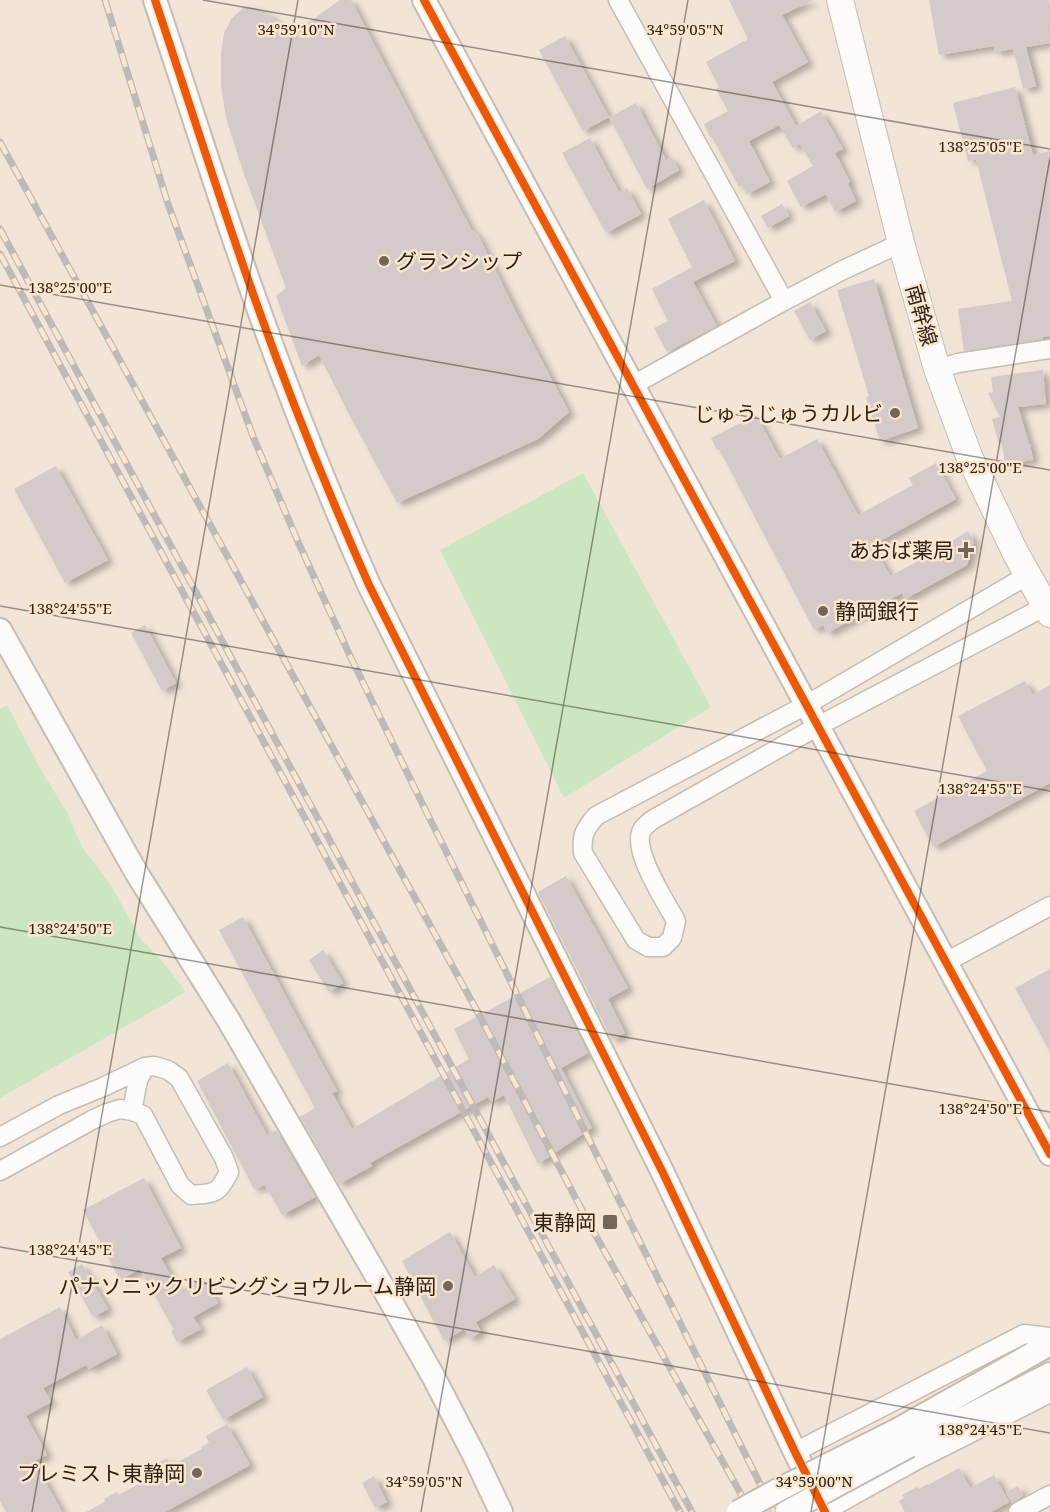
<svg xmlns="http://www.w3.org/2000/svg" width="1050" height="1512" font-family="'Noto Serif','Noto Sans JP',serif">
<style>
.green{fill:#cde6c2}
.building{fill:#d3cac9;filter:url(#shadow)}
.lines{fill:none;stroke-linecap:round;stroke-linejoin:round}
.minor-casing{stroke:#c6bcb2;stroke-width:21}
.tertiary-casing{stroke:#c6bcb2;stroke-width:26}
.secondary-casing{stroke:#c6bcb2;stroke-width:28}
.minor{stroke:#fdfbf9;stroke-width:18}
.tertiary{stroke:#fdfbf9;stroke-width:22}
.secondary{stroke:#fdfbf9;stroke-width:26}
.rail-casing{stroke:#bebab8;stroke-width:7}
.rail{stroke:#fce5cd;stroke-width:4.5;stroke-dasharray:14;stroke-linecap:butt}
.tertiary-bridge-casing{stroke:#c6bcb2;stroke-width:26;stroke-linecap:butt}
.tertiary-bridge{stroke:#fdfbf9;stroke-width:22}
.cycleway-casing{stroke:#fce5cd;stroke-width:11}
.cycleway{stroke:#e8590c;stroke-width:8}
.ticks{fill:none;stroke:#2b221a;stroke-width:1.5;stroke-opacity:0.45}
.poi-dot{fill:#71665c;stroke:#fce5cd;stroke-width:2}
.labels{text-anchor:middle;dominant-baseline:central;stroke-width:5;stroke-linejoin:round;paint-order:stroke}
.poi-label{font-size:21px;fill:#2b221a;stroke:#fce5cd;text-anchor:end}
.street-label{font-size:21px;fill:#2b221a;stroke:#fce5cd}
.ticks-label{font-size:15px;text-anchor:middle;fill:#2b221a;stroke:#fce5cd;stroke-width:5;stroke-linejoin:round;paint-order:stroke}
</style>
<defs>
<filter id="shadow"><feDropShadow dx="6" dy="4" stdDeviation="3" flood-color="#0004"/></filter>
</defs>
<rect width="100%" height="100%" fill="#f2e5d8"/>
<!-- green -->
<path class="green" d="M583,473L711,707L564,798L440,550Z
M7,705L41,770L67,812L82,847L111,885L140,938L163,962L186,992L0,1098V709Z"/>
<!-- building -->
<path class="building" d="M340,0H351L471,229L478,235L518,316L569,412L538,439L397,503L350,416L319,355L302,366L276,296L286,288L243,171L226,118L221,85V53L224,33L232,18L244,7L257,8L266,13L280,24L298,30Z
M729,0H813L782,15L808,62L772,82L796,126L821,111L843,149L835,153L850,182L848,184L856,201L835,212L826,194L801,207L787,181L813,166L800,144L793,148L779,125L749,141L770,182L747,194L742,185L739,187L712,137L711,138L704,124L728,111L716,89L719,87L706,62L748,39Z
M929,0H1049L1050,43L1026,47L1036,86L1023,89L1013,49L995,52L994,46L939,55Z
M565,36L609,117L583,131L539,50Z
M1015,87L1033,155L1050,151V336L1043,337V339L964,351L958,309L1012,301L976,159L968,161L953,103Z
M636,103L666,160L671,157L679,170L647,189L609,117Z
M590,138L619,192L627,188L641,214L606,233L562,153Z
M704,200L735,261L693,282L717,326L667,352L654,328L668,321L652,289L692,267L668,219Z
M782,204L789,216L768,228L761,216Z
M874,279L918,428L880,441L866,397L869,396L837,290Z
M810,302L826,331L810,340L794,311Z
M1043,370L1046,404L1018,407L1029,444H1030L1033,460L1005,464L1002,443L999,444L992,419L1000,417L988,393L993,392L991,377Z
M756,415L780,459L817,439L858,515L913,485L909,478L936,463L956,499L873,545L890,576L924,558L968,531L974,542L967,565L905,599L902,593L827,633L823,625L814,630L719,449L717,450L711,438Z
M56,466L108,560L65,583L14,489Z
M145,625L176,683L162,691L131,633Z
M1025,681L1033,695L1050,685V783L933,847L914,811L987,771L958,716Z
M566,876L628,988L608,999L625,1033L612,1040L538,892Z
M243,917L337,1091L332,1093L352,1129L469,1059L454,1029L550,977L588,1053L561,1068L592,1128L538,1164L504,1095L492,1102L488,1097L370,1163L372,1166L339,1184L300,1117L315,1108L219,930Z
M323,950L343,983L329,992L309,960Z
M1050,969V1052L1015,988Z
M228,1063L267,1135L276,1130L315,1197L282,1215L265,1185L254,1189L197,1081Z
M144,1178L181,1248L161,1258L179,1291L203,1278L218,1303L193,1317L201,1329L177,1342L171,1331L174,1330L140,1269L120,1280L83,1210Z
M450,1232L475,1277L494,1265L515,1299L476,1322L481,1332L469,1339L464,1329L444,1341L402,1261Z
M82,1264L108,1309L93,1317L68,1272Z
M60,1307L76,1340L102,1325L117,1354L89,1369L86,1365L43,1388L51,1402L26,1416L47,1455L34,1461L62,1512H6L0,1501V1339Z
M247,1367L263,1397L223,1420L206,1390Z
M227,1424L250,1465L165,1512H86L105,1502L104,1499L117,1492L119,1495L147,1479L143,1471L167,1458L170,1464L175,1461L176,1463L202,1449L201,1447L209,1443L206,1436Z
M959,1468L970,1488L994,1475L1009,1502L991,1512H905L899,1501L904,1498L902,1495L917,1487L919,1489L927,1484L928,1485Z
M374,1476L387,1502L375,1508L362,1483Z
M1018,1486L1023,1496L1012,1503L1006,1492Z"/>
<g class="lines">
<defs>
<path id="minor" d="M618,0L784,301
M937,369L958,363L1050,349
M633,385L784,301L843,270L901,243
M1028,575L806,705L596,816C585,829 581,835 583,853L636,940L648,947H663L672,938L676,921C666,902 631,850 642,830C644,826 649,823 652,820L818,726L1046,606
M946,962L1050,906
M132,1111L138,1080L145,1067
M0,1137L59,1105L103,1087L145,1067L154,1066L168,1070L179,1078L224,1158L229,1172C218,1195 214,1193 191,1195L180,1185L143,1115L132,1111L120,1109L107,1113L92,1120L0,1171
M795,1452L1024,1334L1050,1337
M825,1511L917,1460L1050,1393
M1018,1512L1050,1495"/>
<path id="tertiary" d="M155,0C189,101 220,202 256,302C290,398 328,492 369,585L663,1173L795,1452L825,1512
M424,0L1050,1154
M0,630L136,872L229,1021L372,1268L433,1376L474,1455L501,1512
M899,1429L1050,1344
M909,1446L1050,1374"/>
<path id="secondary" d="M840,0L901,243L937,369L969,456L1016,554L1050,614"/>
</defs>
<!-- minor casing -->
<use href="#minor" class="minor-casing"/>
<!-- tertiary casing -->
<use href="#tertiary" class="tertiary-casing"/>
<!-- secondary casing -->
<use href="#secondary" class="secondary-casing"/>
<!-- minor -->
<use href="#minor" class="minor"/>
<!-- tertiary -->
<use href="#tertiary" class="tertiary"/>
<!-- secondary -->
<use href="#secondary" class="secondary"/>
<defs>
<path id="rail" d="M105,0L168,204L254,439L299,544L351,658L423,805L774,1512
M0,142L476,1009L592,1229L751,1512
M0,229L692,1512
M0,254L680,1512"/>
</defs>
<!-- rail casing -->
<use href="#rail" class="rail-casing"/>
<!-- rail -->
<use href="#rail" class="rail"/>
<defs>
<path id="tertiary-bridge" d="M738,1512L778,1490L899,1429
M787,1512L909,1446"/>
</defs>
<!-- tertiary-bridge casing -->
<use href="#tertiary-bridge" class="tertiary-bridge-casing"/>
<!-- tertiary-bridge -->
<use href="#tertiary-bridge" class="tertiary-bridge"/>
<defs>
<path id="cycleway" d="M155,0C189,101 220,202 256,302C290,398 328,492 369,585L663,1173L795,1452L825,1512
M424,0L1050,1154"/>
</defs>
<!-- cycleway casing -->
<use href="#cycleway" class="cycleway-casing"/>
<!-- cycleway -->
<use href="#cycleway" class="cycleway"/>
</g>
<!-- ticks -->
<path class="ticks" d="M203,0L1050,149M0,285L1050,470M0,606L1050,791M0,927L1050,1112M0,1247L1050,1433M32,1512L298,0M421,1512L688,0M811,1512L1050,158"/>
<!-- markers -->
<g class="poi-dot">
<circle cx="384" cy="261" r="6"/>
<circle cx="895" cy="413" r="6"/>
<path d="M963 541h6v6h6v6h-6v6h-6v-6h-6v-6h6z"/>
<circle cx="823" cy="611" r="6"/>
<rect x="602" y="1214" width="16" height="16" rx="3"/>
<circle cx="448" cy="1286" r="6"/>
<circle cx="197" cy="1473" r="6"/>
</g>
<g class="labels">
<!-- poi labels -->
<g class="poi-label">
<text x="396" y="261" text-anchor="start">グランシップ</text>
<text x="883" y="413">じゅうじゅうカルビ</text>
<text x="954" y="550">あおば薬局</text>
<text x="835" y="611" text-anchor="start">静岡銀行</text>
<text x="596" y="1222">東静岡</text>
<text x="436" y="1286">パナソニックリビングショウルーム静岡</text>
<text x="185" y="1473">プレミスト東静岡</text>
</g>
<!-- street labels -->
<g class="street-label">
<text transform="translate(922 315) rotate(74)">南幹線</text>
</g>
</g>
<g class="ticks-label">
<text x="296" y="35">34°59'10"N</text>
<text x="685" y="35">34°59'05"N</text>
<text x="980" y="152">138°25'05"E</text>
<text x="70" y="293">138°25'00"E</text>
<text x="980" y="473">138°25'00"E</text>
<text x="70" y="614">138°24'55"E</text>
<text x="980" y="794">138°24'55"E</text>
<text x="70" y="934">138°24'50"E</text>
<text x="980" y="1114">138°24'50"E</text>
<text x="70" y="1255">138°24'45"E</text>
<text x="980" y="1435">138°24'45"E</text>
<text x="424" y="1487">34°59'05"N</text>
<text x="814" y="1487">34°59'00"N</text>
</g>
</svg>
